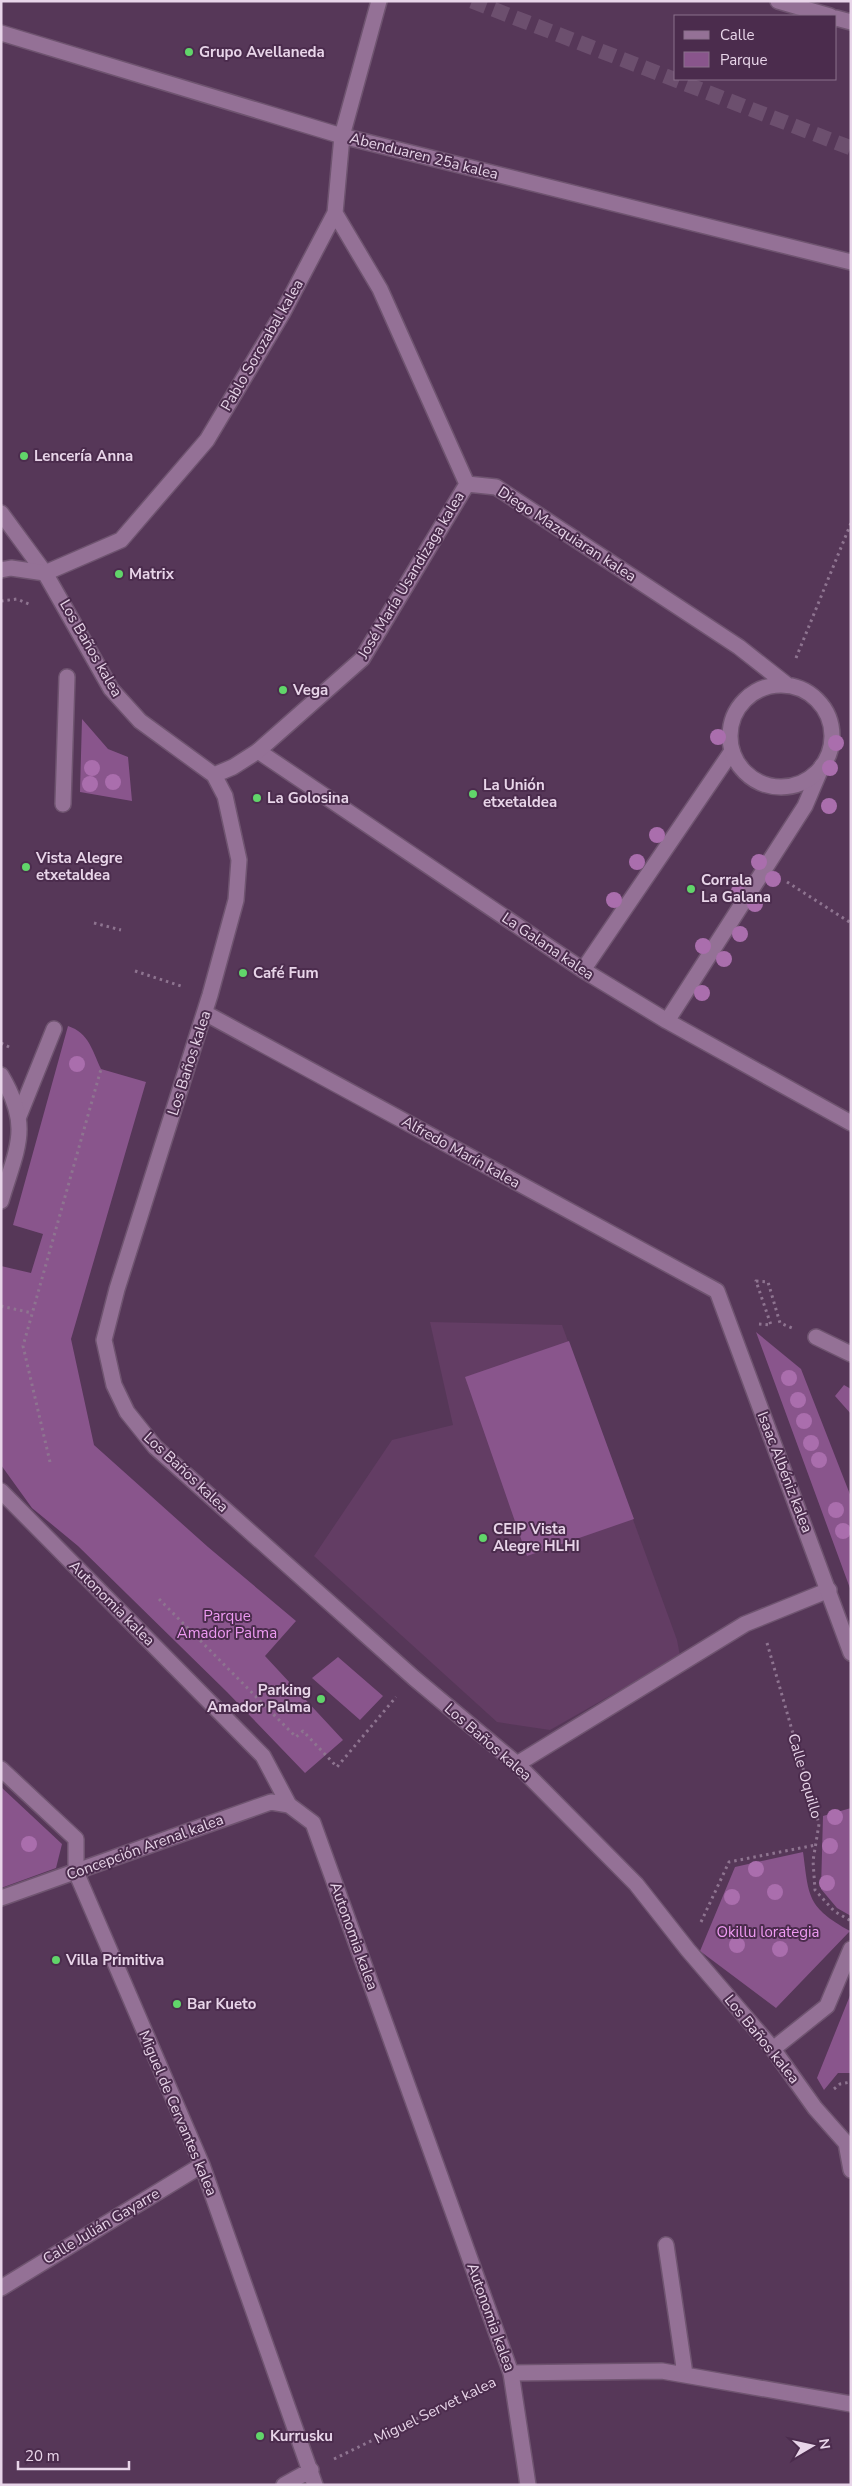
<svg xmlns="http://www.w3.org/2000/svg" width="852" height="2486" font-family="'Nunito Sans',sans-serif">
<style>
.built{fill:#633d64}
.green{fill:#89558c}
.lines{fill:none;stroke-linecap:round;stroke-linejoin:round}
.tertiary-tunnel{stroke:#6c4f6e;stroke-width:15;stroke-dasharray:15 8;stroke-linecap:butt}
.pedestrian-casing{stroke:#6f5470;stroke-width:18}
.minor-casing{stroke:#6f5470;stroke-width:18}
.path{stroke:#8e7490;stroke-width:3;stroke-dasharray:2.5 4;stroke-linecap:butt}
.pedestrian{stroke:#947196;stroke-width:15}
.minor{stroke:#947196;stroke-width:15}
.tree{fill:#aa6ead}
.poi-dot{fill:#61d56a;stroke:#4b2c4d;stroke-width:2}
.labels{text-anchor:middle;dominant-baseline:central;stroke-width:4;stroke-linejoin:round;paint-order:stroke}
.poi-label{font-size:15px;font-weight:bold;fill:#e8d5e9;stroke:#4b2c4d;text-anchor:start}
.street-label{font-size:15px;fill:#e8d5e9;stroke:#4b2c4d}
.park-label{font-size:15px;fill:#ef9bf3;stroke:#4b2c4d}
</style>
<rect width="100%" height="100%" fill="#563758"/>
<!-- built -->
<path class="built" d="M430,1322L562,1325L677,1640L680,1656L550,1730L497,1722L314,1556L392,1440L453,1425Z"/>
<!-- green -->
<path class="green" d="M82,719L108,749L128,757L132,801L80,792Z
M68,1026C89,1033 92,1050 101,1069L146,1082L71,1339L94,1445L208,1547L296,1621L265,1656L343,1740L305,1773L227,1692L78,1546L32,1508L1,1465V1266L31,1273L43,1234L13,1225Z
M756,1332L801,1369L851,1497V1591Z
M569,1341L634,1519L527,1556L465,1377Z
M844,1385L851,1389V1414L835,1396Z
M338,1657L383,1696L360,1720L312,1678Z
M1,1787L62,1844L56,1868L1,1888Z
M851,1808V1916L837,1908L821,1889L823,1816Z
M803,1852C809,1897 807,1907 850,1931L776,2008L700,1951L735,1867Z
M851,1993V2073H838L824,2090L817,2078Z"/>
<g class="lines">
<!-- tertiary-tunnel -->
<path class="tertiary-tunnel" d="M472,1L851,148"/>
<defs>
<path id="pedestrian" d="M1,513L45,573
M258,751L583,970L667,1021L851,1123
M63,804L67,677
M583,970L732,751
M667,1021L805,806L822,766
M19,1116L54,1029
M517,1764L745,1624L829,1590
M1,1769L76,1839V1872
M666,2245L685,2374
M511,2373L662,2371L851,2404"/>
<path id="minor" d="M778,1L830,16
M836,18L851,22
M1,33L342,136L851,262
M335,213L380,289L467,484
M467,484L496,487L739,647L786,684
M1,570L11,568L45,573L121,540L207,440L282,314L335,213L342,136L379,1
M45,573L111,689L140,721L214,775L225,796L239,860L236,900L210,995L117,1289L104,1340L114,1385L127,1412L155,1447L414,1678L517,1764L636,1884L688,1950L773,2049L815,2108L846,2143L851,2170
M730 736a51 51 0 1 1 102 0a51 51 0 1 1-102 0Z
M214,775L233,767L258,751L362,659L467,484
M205,1013L717,1291L851,1653
M1,1075C32,1127 17,1147 1,1201
M816,1337L851,1354
M1,1491L263,1756L289,1805L313,1823L511,2373L528,2485
M76,1872L202,2165L315,2485
M1,1898L271,1802L289,1805
M773,2049L827,2006L851,1949
M1,2288L202,2165
M284,2485L311,2470"/>
</defs>
<!-- pedestrian casing -->
<use href="#pedestrian" class="pedestrian-casing"/>
<!-- minor casing -->
<use href="#minor" class="minor-casing"/>
<!-- path -->
<path class="path" d="M1,601L17,599L29,604
M796,658L851,523
M787,882L851,923
M94,923L121,930
M135,971L184,987
M1,1043L11,1048
M1,1306L32,1313
M759,1324L771,1325L756,1281L768,1282L780,1323L792,1328
M50,1462L23,1346L101,1069
M159,1599L296,1737L303,1731L337,1767L396,1697
M767,1643L819,1824L813,1861L815,1890L834,1911L851,1921
M701,1922L729,1862L816,1845
M834,2089L840,2084L851,2082
M334,2459L486,2385"/>
<!-- pedestrian -->
<use href="#pedestrian" class="pedestrian"/>
<!-- minor -->
<use href="#minor" class="minor"/>
</g>
<!-- trees -->
<g class="tree">
<circle cx="718" cy="737" r="8"/>
<circle cx="836" cy="743" r="8"/>
<circle cx="92" cy="768" r="8"/>
<circle cx="830" cy="768" r="8"/>
<circle cx="113" cy="782" r="8"/>
<circle cx="90" cy="784" r="8"/>
<circle cx="829" cy="806" r="8"/>
<circle cx="657" cy="835" r="8"/>
<circle cx="637" cy="862" r="8"/>
<circle cx="759" cy="862" r="8"/>
<circle cx="773" cy="879" r="8"/>
<circle cx="738" cy="893" r="8"/>
<circle cx="614" cy="900" r="8"/>
<circle cx="755" cy="904" r="8"/>
<circle cx="740" cy="934" r="8"/>
<circle cx="703" cy="946" r="8"/>
<circle cx="724" cy="959" r="8"/>
<circle cx="702" cy="993" r="8"/>
<circle cx="77" cy="1064" r="8"/>
<circle cx="789" cy="1378" r="8"/>
<circle cx="798" cy="1400" r="8"/>
<circle cx="804" cy="1421" r="8"/>
<circle cx="811" cy="1443" r="8"/>
<circle cx="819" cy="1460" r="8"/>
<circle cx="836" cy="1510" r="8"/>
<circle cx="843" cy="1531" r="8"/>
<circle cx="835" cy="1817" r="8"/>
<circle cx="29" cy="1844" r="8"/>
<circle cx="830" cy="1846" r="8"/>
<circle cx="756" cy="1869" r="8"/>
<circle cx="827" cy="1883" r="8"/>
<circle cx="775" cy="1892" r="8"/>
<circle cx="732" cy="1897" r="8"/>
<circle cx="737" cy="1945" r="8"/>
<circle cx="780" cy="1949" r="8"/>
</g>
<!-- markers -->
<g class="poi-dot">
<circle cx="189" cy="52" r="5"/>
<circle cx="24" cy="456" r="5"/>
<circle cx="119" cy="574" r="5"/>
<circle cx="283" cy="690" r="5"/>
<circle cx="473" cy="794" r="5"/>
<circle cx="257" cy="798" r="5"/>
<circle cx="26" cy="867" r="5"/>
<circle cx="691" cy="889" r="5"/>
<circle cx="243" cy="973" r="5"/>
<circle cx="483" cy="1538" r="5"/>
<circle cx="321" cy="1699" r="5"/>
<circle cx="56" cy="1960" r="5"/>
<circle cx="177" cy="2004" r="5"/>
<circle cx="260" cy="2436" r="5"/>
</g>
<g class="labels">
<!-- poi labels -->
<g class="poi-label">
<text x="199" y="52">Grupo Avellaneda</text>
<text x="34" y="456">Lencería Anna</text>
<text x="129" y="574">Matrix</text>
<text x="293" y="690">Vega</text>
<text x="483" y="785">La Unión<tspan x="483" dy="17">etxetaldea</tspan></text>
<text x="267" y="798">La Golosina</text>
<text x="36" y="858">Vista Alegre<tspan x="36" dy="17">etxetaldea</tspan></text>
<text x="701" y="880">Corrala<tspan x="701" dy="17">La Galana</tspan></text>
<text x="253" y="973">Café Fum</text>
<text x="493" y="1529">CEIP Vista<tspan x="493" dy="17">Alegre HLHI</tspan></text>
<text x="311" y="1690" text-anchor="end">Parking<tspan x="311" dy="17">Amador Palma</tspan></text>
<text x="66" y="1960">Villa Primitiva</text>
<text x="187" y="2004">Bar Kueto</text>
<text x="270" y="2436">Kurrusku</text>
</g>
<!-- street labels -->
<g class="street-label">
<text transform="translate(424 156) rotate(14)">Abenduaren 25a kalea</text>
<text transform="translate(262 345) rotate(-60)">Pablo Sorozabal kalea</text>
<text transform="translate(567 534) rotate(33)">Diego Mazquiaran kalea</text>
<text transform="translate(411 575) rotate(-59)">José María Usandizaga kalea</text>
<text transform="translate(91 648) rotate(60)">Los Baños kalea</text>
<text transform="translate(548 946) rotate(34)">La Galana kalea</text>
<text transform="translate(189 1063) rotate(-72)">Los Baños kalea</text>
<text transform="translate(461 1152) rotate(29)">Alfredo Marín kalea</text>
<text transform="translate(186 1472) rotate(43)">Los Baños kalea</text>
<text transform="translate(785 1472) rotate(69)">Isaac Albéniz kalea</text>
<text transform="translate(112 1603) rotate(45)">Autonomia kalea</text>
<text transform="translate(488 1742) rotate(41)">Los Baños kalea</text>
<text transform="translate(805 1776) rotate(74)">Calle Oquillo</text>
<text transform="translate(145 1847) rotate(-20)">Concepción Arenal kalea</text>
<text transform="translate(354 1936) rotate(70)">Autonomia kalea</text>
<text transform="translate(762 2039) rotate(51)">Los Baños kalea</text>
<text transform="translate(178 2113) rotate(67)">Miguel de Cervantes kalea</text>
<text transform="translate(101 2226) rotate(-31)">Calle Julián Gayarre</text>
<text transform="translate(491 2317) rotate(70)">Autonomia kalea</text>
<text transform="translate(435 2410) rotate(-26)">Miguel Servet kalea</text>
</g>
<!-- park labels -->
<g class="park-label">
<text x="227" y="1616">Parque<tspan x="227" dy="17">Amador Palma</tspan></text>
<text x="768" y="1932">Okillu lorategia</text>
</g>
</g>
<!-- border -->
<rect width="852" height="2486" fill="none" stroke="#e8d5e9" stroke-width="5"/>
<!-- legend -->
<rect x="674" y="15" width="162" height="65" fill="#4b2c4d" stroke="#8a708b"/>
<rect x="684" y="31" width="25" height="8" fill="#947196" stroke="#8a708b"/>
<text x="720" y="40" font-size="15" fill="#e8d5e9">Calle</text>
<rect x="684" y="52" width="25" height="15" fill="#89558c" stroke="#8a708b"/>
<text x="720" y="65" font-size="15" fill="#e8d5e9">Parque</text>
<!-- north arrow -->
<g transform="translate(812 2446) rotate(81)" stroke="#4b2c4d" stroke-width="4" paint-order="stroke">
<path d="M0-4L9 19L0 12L-9 19Z" fill="#e8d5e9"/>
<text y="-8" font-size="14" font-weight="bold" text-anchor="middle" fill="#e8d5e9">N</text>
</g>
<!-- scale -->
<path d="M18 2461v8h111v-8" fill="none" stroke="#e8d5e9" stroke-width="2.5"/>
<text x="25" y="2461" font-size="15" fill="#e8d5e9" stroke="#4b2c4d" stroke-width="4" paint-order="stroke">20 m</text>
</svg>
